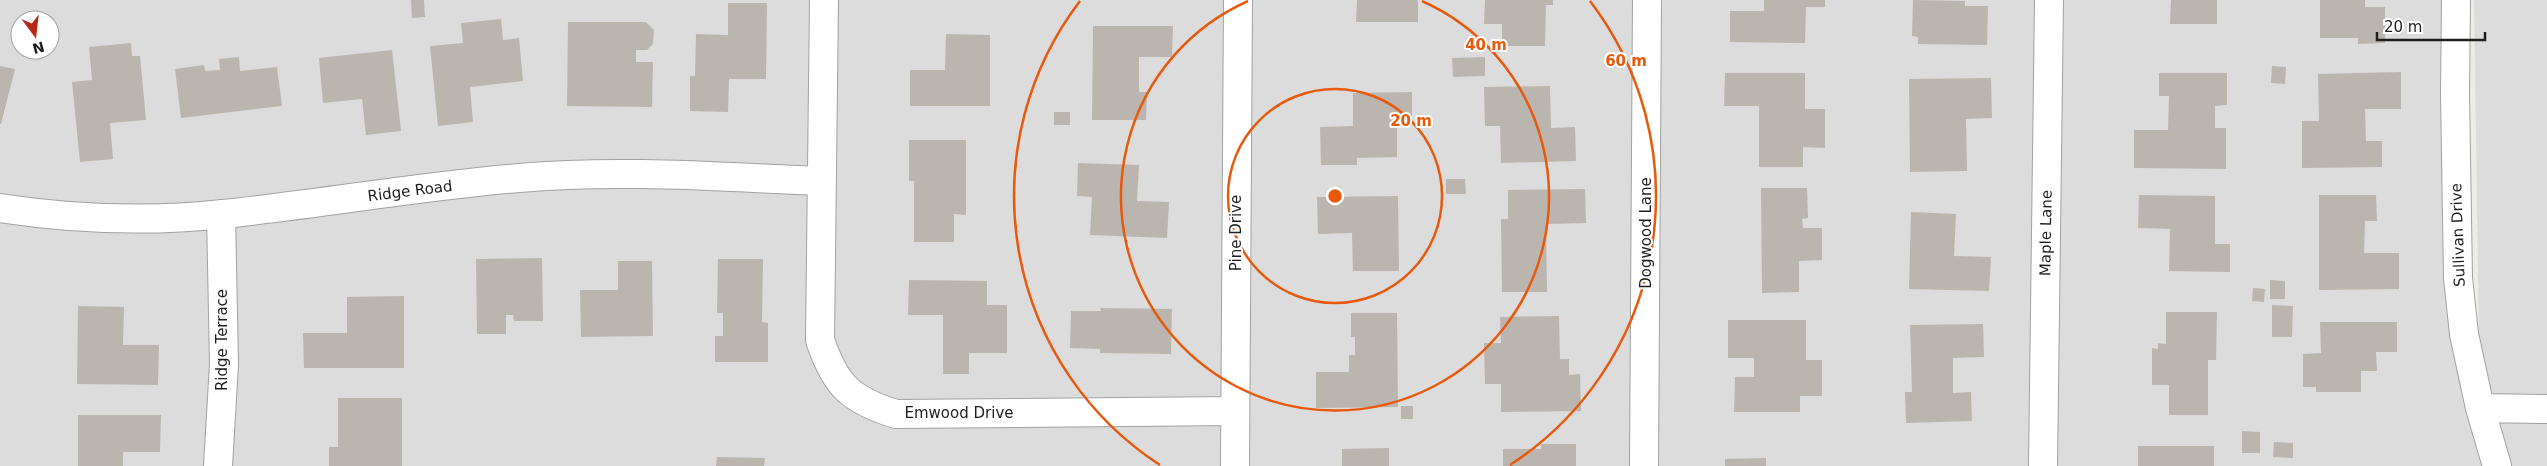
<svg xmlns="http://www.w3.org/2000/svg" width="2547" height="466" font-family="'DejaVu Sans',sans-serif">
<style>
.residential{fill:#dcdcdc;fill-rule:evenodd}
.building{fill:#bbb5af}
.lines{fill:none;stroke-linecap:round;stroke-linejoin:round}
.minor-casing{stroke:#a2a2a2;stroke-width:30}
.minor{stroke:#fff;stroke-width:28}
.ring{fill:none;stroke:#e8590c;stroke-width:2.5}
.labels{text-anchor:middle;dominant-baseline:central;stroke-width:4;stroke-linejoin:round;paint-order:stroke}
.street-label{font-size:15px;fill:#1e1e1e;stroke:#fff}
.centre{fill:#e8590c;stroke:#fff;stroke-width:2.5}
.ring-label{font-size:15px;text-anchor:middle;font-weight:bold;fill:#e8590c;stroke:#fff;stroke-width:4;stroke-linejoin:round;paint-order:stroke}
</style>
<rect width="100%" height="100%" fill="#eeece6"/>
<!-- residential -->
<path class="residential" d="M0,0H2456L2455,93L2480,405L2474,0H2547V466H0ZM20,20H50V50H20Z"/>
<!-- building -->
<path class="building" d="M411,0H424L425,17L412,18Z
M1357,0H1418V22H1356Z
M1485,0H1553V5H1546L1545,46H1502V24H1484Z
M1764,0H1825V7H1806L1805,43L1730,42V11H1764Z
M1913,0L1965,1V6H1988L1987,45L1918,44V37L1912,36Z
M2171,0H2217V24H2170Z
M2320,0H2365V7H2385V43L2358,44V38H2320Z
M728,3H767L766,79H729L728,112L690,111V76H695L696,34L728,35Z
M501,19L503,40L519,38L523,81L470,87L473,122L438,126L430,46L463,43L461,23Z
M568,22H646L654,30L653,44L647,50H636V62H653L652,107L567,106Z
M1093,26H1173L1172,57H1139V92H1147L1146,120H1092Z
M946,34L990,35V106H910V70H945Z
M131,43L132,56H140L146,120L110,123L113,159L80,162L72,82L92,80L89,47Z
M392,50L401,131L366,135L362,99L323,103L319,58Z
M239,57L240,71L277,67L282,106L181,118L175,69L204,65L205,71L220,70L219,59Z
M1485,57V76L1453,77L1452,58Z
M0,66L15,69L1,124H0Z
M2272,66L2286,67L2285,84L2271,83Z
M2401,72V109H2365L2366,141H2382V167L2302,168V121H2319L2318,74Z
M1725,73H1805V109H1825V148L1803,147V167H1759V106H1724Z
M2159,73H2227V105L2215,106V128H2226V169L2134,168V130H2168L2169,96H2159Z
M1991,78L1992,118L1966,119L1967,171L1910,172L1909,79Z
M1550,86L1551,128L1575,127L1576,161L1501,163L1500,126H1485L1484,87Z
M1412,92V124L1397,125V157L1357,158V165H1321L1320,127L1353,126V93Z
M1054,112H1070V125H1054Z
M909,140H966V215L954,214V242H914V181H909Z
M1078,163L1139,165L1137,201L1169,202L1167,238L1090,235L1092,197L1077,196Z
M1446,179H1465L1466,194H1446Z
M1761,188H1807L1808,218L1802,219L1803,228H1822V260L1799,261V292L1762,293Z
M1585,189L1586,223L1546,224L1547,292H1502L1501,219H1508V190Z
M2139,195L2215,196V244H2230V272L2169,271L2170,229L2138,228Z
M2319,195H2376L2377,221H2365L2364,253H2399V289L2319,290Z
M1398,196L1399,271H1353L1352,233L1318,234L1317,197Z
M1911,212L1956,214L1954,256L1991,257L1989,291L1909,289Z
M542,258L543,321H514L513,315H506V334H477L476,259Z
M718,259H763L762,322L768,323V362H715V336H723V313H717Z
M618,261H652L653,336L581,337L580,290H618Z
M909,280L987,281V305H1007V353H969V374H943V315H908Z
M2270,280L2285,281V299H2270Z
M2253,288L2265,289L2264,302L2252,301Z
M404,296V368H304L303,333H347V297Z
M2272,305L2293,306L2292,337H2272Z
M78,306L124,307L123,345H159L158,385L77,384Z
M1100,308L1172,309L1171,354L1100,353V349L1070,348L1071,311H1101Z
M2166,312H2217L2216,360H2208V415H2169V385H2152V348L2158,349V343L2166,344Z
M1351,313H1397L1398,407L1316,408V372H1349V355H1355V337H1351Z
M1559,316L1560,359H1569V375L1580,374L1581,411L1501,412V384H1485L1484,343H1501L1500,317Z
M1728,320H1806V360H1822V396H1800V412H1734L1735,377H1754V358H1728Z
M2320,322H2397V352H2376L2377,371H2361V392H2316V387H2303V354L2321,353Z
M1983,324L1984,357L1953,358V393L1971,392L1972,421L1906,423L1905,392H1912L1910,325Z
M338,398H402V466H329V447H338Z
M1401,406H1413V419H1401Z
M78,415H161L160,452H123V466H78Z
M2242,431L2260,432V453H2242Z
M2274,442L2293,443V458L2273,457Z
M1541,444H1576V466H1503V449H1541Z
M2138,446H2214V466H2138Z
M1389,448V466H1342V449Z
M717,457L765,458L764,466H716Z
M1766,458V466H1725V459Z"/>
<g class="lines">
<defs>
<path id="minor" d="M824,0L820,340C835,385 850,400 896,414L1235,411
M2456,0L2455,93L2458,278L2464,334L2480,408L2497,466
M0,208C73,219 150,222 223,214C322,204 420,186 519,178C619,169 721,177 821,181
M2480,408L2547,409
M218,466L224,364L221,214
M1235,466L1238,0
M1644,466L1647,0
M2043,466L2049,0"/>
</defs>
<!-- minor casing -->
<use href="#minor" class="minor-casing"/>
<!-- minor -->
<use href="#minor" class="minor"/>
</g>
<!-- distance rings -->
<g class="ring">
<circle cx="1335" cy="196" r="107"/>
<path d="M1422 1A214 214 0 1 1 1248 1"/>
<path d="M1160 465A321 321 0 0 1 1080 1M1590 1A321 321 0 0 1 1510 465"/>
</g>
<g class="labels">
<!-- street labels -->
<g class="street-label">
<text transform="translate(410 191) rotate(-7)">Ridge Road</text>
<text transform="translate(1236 233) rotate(-90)">Pine Drive</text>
<text transform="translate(1646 233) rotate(-90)">Dogwood Lane</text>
<text transform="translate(2046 233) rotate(-89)">Maple Lane</text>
<text transform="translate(2458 235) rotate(-92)">Sullivan Drive</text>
<text transform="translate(222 340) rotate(-90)">Ridge Terrace</text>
<text x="959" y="413">Emwood Drive</text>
</g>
</g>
<circle cx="1335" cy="196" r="8" class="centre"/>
<g class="ring-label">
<text x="1486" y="50">40 m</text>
<text x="1626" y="66">60 m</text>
<text x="1411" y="126">20 m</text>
</g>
<!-- north arrow -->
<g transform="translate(35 35) rotate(165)"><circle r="24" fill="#ffffff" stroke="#a5a5a5"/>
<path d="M0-4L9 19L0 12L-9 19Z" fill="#b62917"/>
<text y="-8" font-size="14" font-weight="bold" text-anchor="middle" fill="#1e1e1e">N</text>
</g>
<!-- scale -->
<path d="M2377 32v8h108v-8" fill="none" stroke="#1e1e1e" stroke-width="2.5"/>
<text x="2384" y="32" font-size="15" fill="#1e1e1e" stroke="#ffffff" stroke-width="4" paint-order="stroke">20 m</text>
</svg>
